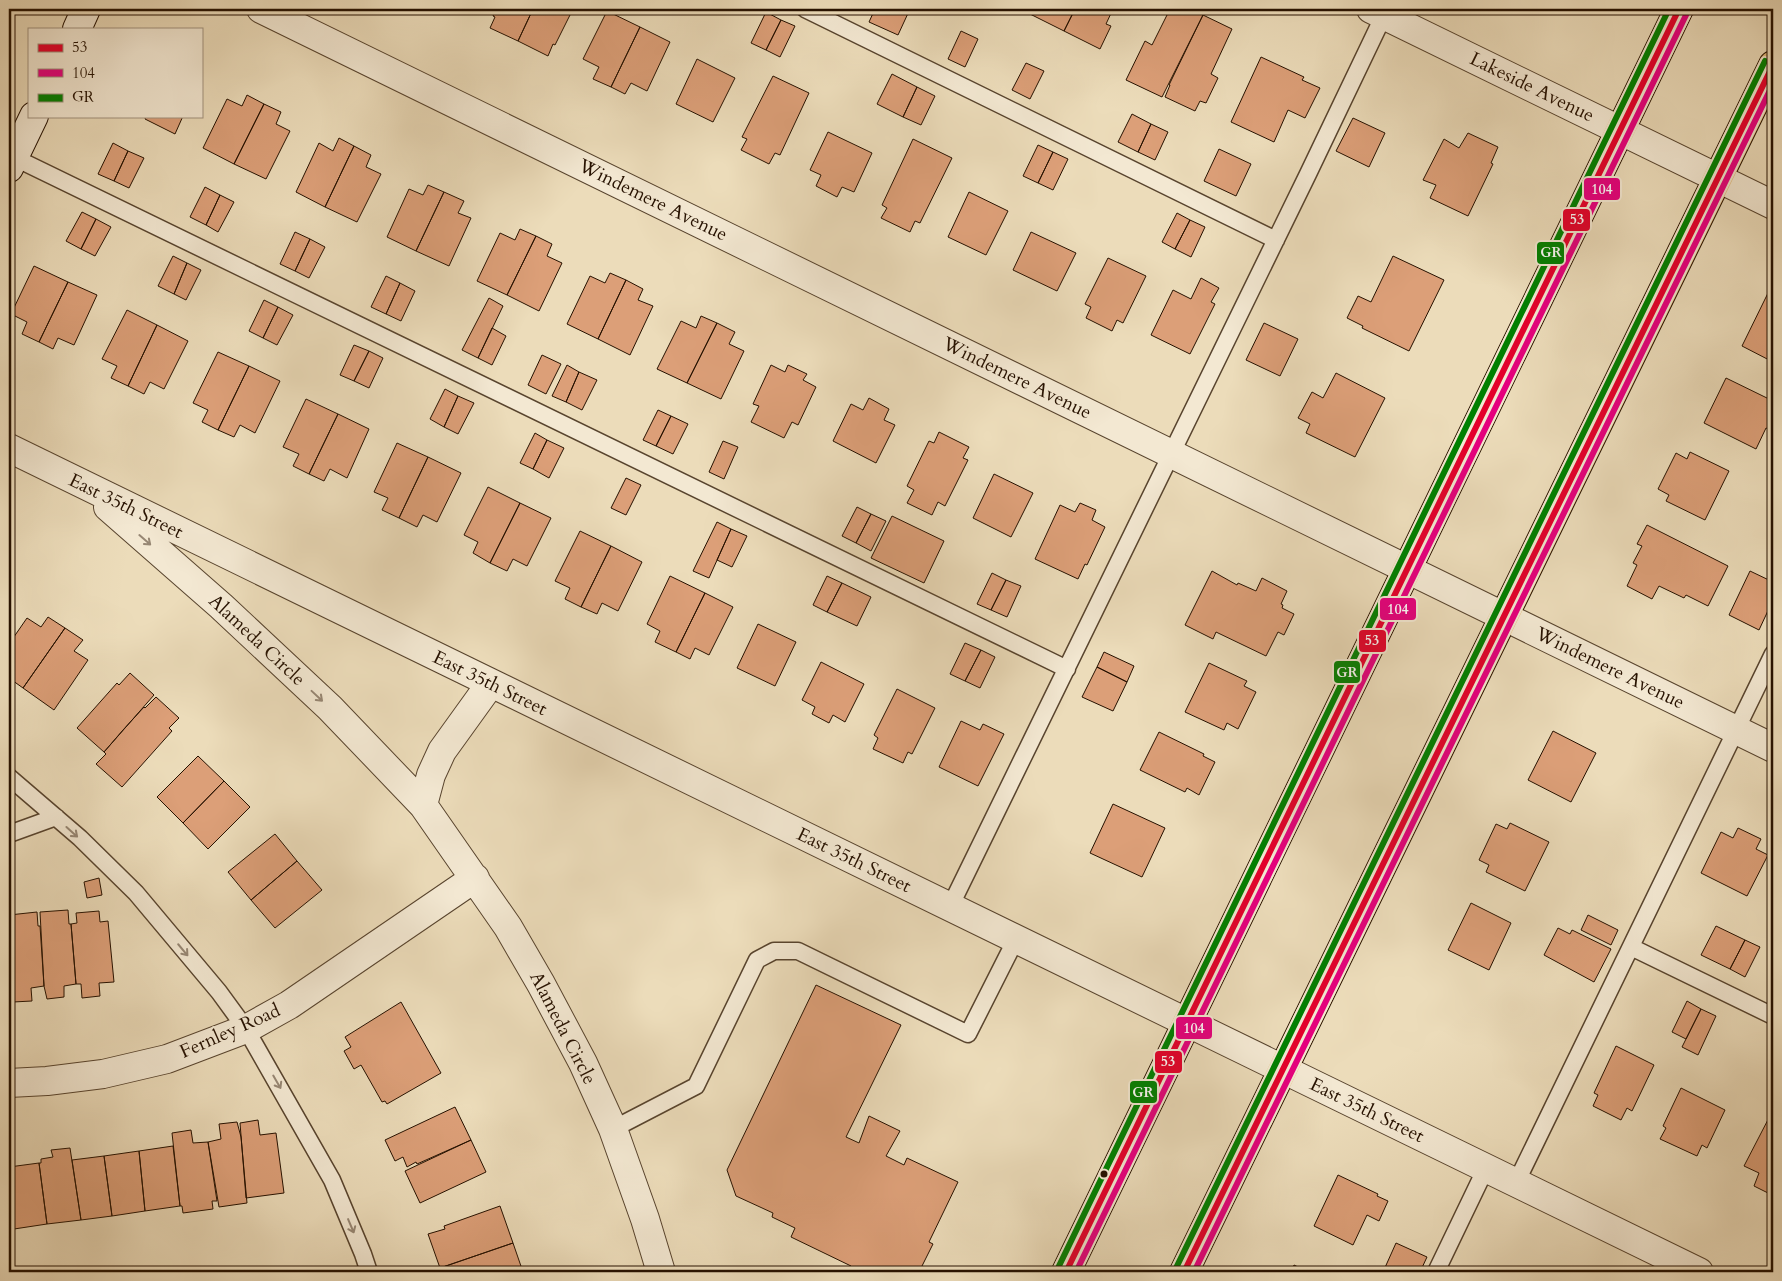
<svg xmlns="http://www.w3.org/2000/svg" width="1782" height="1281" font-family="Cardo,serif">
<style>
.building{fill:#dc9f78;stroke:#261100}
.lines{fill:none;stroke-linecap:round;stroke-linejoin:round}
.lane-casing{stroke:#58442e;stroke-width:19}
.street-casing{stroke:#58442e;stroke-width:30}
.secondary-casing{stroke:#261100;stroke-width:30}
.primary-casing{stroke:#261100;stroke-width:30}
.lane{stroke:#f3e8d2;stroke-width:16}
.street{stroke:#f3e8d2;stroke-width:28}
.secondary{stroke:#f3e8d2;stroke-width:28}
.primary{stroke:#e6be7d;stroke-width:28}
.bus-1-casing{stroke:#f3e8d2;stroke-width:10}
.bus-2-casing{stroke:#f3e8d2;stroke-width:10}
.bus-3-casing{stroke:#f3e8d2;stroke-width:10}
.bus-1{stroke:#e4002b;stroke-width:6}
.bus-2{stroke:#e5007d;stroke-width:6}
.bus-3{stroke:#008000;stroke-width:6}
.oneway{stroke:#978774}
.bus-dot{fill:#261100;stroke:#f3e8d2;stroke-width:2}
.labels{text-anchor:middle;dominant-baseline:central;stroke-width:4;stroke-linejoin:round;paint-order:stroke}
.street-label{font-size:19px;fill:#261100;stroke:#f3e8d2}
.line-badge{stroke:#f3e8d2;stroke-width:2}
.badge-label{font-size:14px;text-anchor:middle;font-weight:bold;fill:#fff}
</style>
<rect width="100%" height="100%" fill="#ecdcba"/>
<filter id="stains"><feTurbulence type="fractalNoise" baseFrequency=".004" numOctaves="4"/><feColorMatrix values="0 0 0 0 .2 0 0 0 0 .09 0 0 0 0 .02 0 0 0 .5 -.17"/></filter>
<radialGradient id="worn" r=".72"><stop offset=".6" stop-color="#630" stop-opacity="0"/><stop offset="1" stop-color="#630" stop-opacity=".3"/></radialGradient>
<!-- building -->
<path class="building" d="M496,9H533L518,41L490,28L495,17L493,16Z
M533,9H573L555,45L553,44L548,56L518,41Z
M875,9H910L898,35L869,22Z
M1030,9H1075L1064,31L1028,13Z
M1075,9H1113L1106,24L1111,26L1100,49L1064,31Z
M1170,9H1190L1203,15L1162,97L1126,80L1145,41L1152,45Z
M607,11L640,27L611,87L593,79L599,67L583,59Z
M766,12L781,20L766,50L751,43Z
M1203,15L1232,29L1211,74L1218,78L1206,103L1200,101L1195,111L1165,97L1170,85H1169Z
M781,20L795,26L780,57L766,50Z
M640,27L670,42L647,91L631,83L625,94L611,87Z
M961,31L978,39L965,67L948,59Z
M1261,57L1304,77L1302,80L1320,88L1305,118L1288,110L1274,142L1231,122Z
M697,59L735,78L713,122L676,104Z
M1026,63L1044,71L1030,99L1012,90Z
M892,74L917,87L903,117L877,104Z
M773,76L809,93L780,155L775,153L769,164L741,150L747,139L742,137Z
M917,87L935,96L921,125L903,117Z
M247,95L264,104L234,164L203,148L227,99L242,106Z
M264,104L281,112L276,124L290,131L266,179L234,164Z
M1132,114L1151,124L1138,152L1118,142Z
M146,116H183L175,134L145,119Z
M1353,118L1385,133L1369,167L1336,151Z
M1151,124L1168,132L1155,160L1138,152Z
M828,132L872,153L854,192L842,187L837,197L816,186L821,175L810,170Z
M1468,133L1498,147L1491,163L1493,164L1468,216L1430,198L1436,185L1423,180L1444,139L1459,148Z
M339,138L354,146L325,207L296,192L319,143L333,151Z
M913,139L952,158L920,223L915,221L910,232L881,218L887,208L882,205Z
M113,143L128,151L114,181L98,174Z
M1038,145L1053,152L1038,183L1023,176Z
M354,146L371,155L366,167L381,174L357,222L325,207Z
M1219,149L1251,164L1236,196L1204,181Z
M128,151L144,158L129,188L114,181Z
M1053,152L1068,159L1053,190L1038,183Z
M428,185L444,192L416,251L387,237L409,189L423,195Z
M205,187L220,195L206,225L190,217Z
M444,192L464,201L458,213L471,218L449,266L416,251Z
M969,192L1008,211L986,255L948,237Z
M220,195L234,202L218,232L206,225Z
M82,212L96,219L81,249L66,241Z
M1177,213L1190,220L1175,249L1162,242Z
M96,219L111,227L95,256L81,249Z
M1190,220L1205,227L1191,257L1175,249Z
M520,229L536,236L507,295L477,281L500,233L515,240Z
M295,232L310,239L295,271L280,264Z
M1031,232L1076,253L1057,291L1013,270Z
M536,236L552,244L547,256L562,263L539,311L507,295Z
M310,239L325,247L309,278L295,271Z
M173,256L187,263L174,294L158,286Z
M1393,256L1444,280L1409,351L1362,328L1363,326L1347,318L1358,296L1371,302Z
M1108,258L1146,276L1123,323L1117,320L1112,331L1086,318L1091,307L1085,304Z
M187,263L201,270L186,300L174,294Z
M34,266L68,282L39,342L22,334L27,322L11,314Z
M610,273L626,280L598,339L567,324L590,276L605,283Z
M386,276L400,283L386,314L371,307Z
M1201,278L1219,288L1211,302L1215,304L1190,354L1151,335L1173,290L1191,299Z
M626,280L643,289L638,300L653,306L630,355L598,339Z
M68,282L97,295L74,345L58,338L53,349L39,342Z
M400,283L415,291L401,321L386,314Z
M1769,291L1773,294V362L1742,346Z
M489,298L503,306L478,358L462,350Z
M264,300L278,307L263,338L249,331Z
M278,307L293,315L277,345L263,338Z
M127,310L157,325L128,386L111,378L117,366L102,359Z
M701,316L717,323L687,383L657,369L681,321L696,328Z
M717,323L735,332L729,344L744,351L721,399L687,383Z
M1264,323L1298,339L1280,376L1246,360Z
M157,325L188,341L164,389L150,382L144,394L128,386Z
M492,328L506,336L492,365L478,358Z
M354,345L369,351L354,381L340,375Z
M369,351L383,358L369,388L354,381Z
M218,352L249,366L218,430L202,422L208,410L193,403Z
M542,355L561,364L546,394L528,385Z
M567,365L579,372L566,402L552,396Z
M771,365L785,372L788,365L807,374L803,380L816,387L798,425L792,422L784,438L751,422L759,406L753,404Z
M249,366L280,381L255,433L240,425L234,437L218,430Z
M579,372L597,380L582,410L566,402Z
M1336,373L1385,398L1355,457L1306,433L1310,424L1298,418L1312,392L1323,398Z
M1726,378L1769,399L1768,402L1773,404V420L1769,429L1766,428L1756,449L1704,423Z
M445,389L458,396L444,427L430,419Z
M458,396L474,403L458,434L444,427Z
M869,398L889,409L884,420L895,425L876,463L833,441L851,404L863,410Z
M306,399L338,414L309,474L293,466L299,454L283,447Z
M658,410L671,416L656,446L643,440Z
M338,414L369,429L347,478L330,469L324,481L309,474Z
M671,416L688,424L673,454L656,446Z
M939,432L969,447L963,458L968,460L945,506L938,502L932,515L907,503L914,490L907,486L929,441L934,443Z
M535,433L547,440L533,469L520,463Z
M547,440L564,448L549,478L533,469Z
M723,441L738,447L724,479L709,472Z
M397,443L428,457L399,518L382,510L388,498L374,492Z
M1690,452L1729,471L1705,520L1666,501L1669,495L1658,489L1676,453L1687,459Z
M428,457L461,473L437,522L423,515L417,527L399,518Z
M994,474L1033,493L1011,537L973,518Z
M626,478L641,485L626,515L611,508Z
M488,487L520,503L490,563L473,553L478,542L464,535Z
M520,503L551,518L527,566L513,559L507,571L490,563Z
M1080,503L1096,510L1092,520L1105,527L1087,565L1085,564L1078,579L1035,559L1060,505L1075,512Z
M857,507L871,514L856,543L842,536Z
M871,514L886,521L871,551L856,543Z
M892,516L944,541L924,583L871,558Z
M717,522L731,529L709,578L693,571Z
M1647,525L1728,566L1708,606L1686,595L1684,598L1659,586L1652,599L1627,586L1637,565L1633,563L1642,546L1637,544Z
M731,529L747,536L732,567L717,560Z
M580,531L611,546L581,607L565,599L570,588L555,581Z
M611,546L642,562L618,611L602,603L597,614L581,607Z
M1212,571L1237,585L1238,583L1256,591L1262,578L1287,591L1281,604L1283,605L1282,608L1294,614L1284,635L1278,632L1266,656L1216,632L1213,639L1185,625Z
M1750,571L1773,582V600L1759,630L1729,615Z
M992,573L1006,580L991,610L977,604Z
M670,576L705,593L676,652L655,642L660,631L647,624Z
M827,576L842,583L827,612L813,605Z
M1006,580L1021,586L1007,617L991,610Z
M842,583L871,597L857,626L827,612Z
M705,593L733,607L709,655L695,648L690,659L676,652Z
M48,617L65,628L23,688L9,678V644L27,618L41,627Z
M758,624L796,642L775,686L737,668Z
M65,628L83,640L74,651L88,660L54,710L23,688Z
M965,643L981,650L965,681L950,674Z
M981,650L995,657L980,688L965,681Z
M1104,652L1134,666L1127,682L1097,667Z
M821,662L864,684L845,722L833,715L829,723L812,714L815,707L802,700Z
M1209,663L1247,681L1244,686L1256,692L1238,729L1227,723L1224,730L1185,712Z
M1097,667L1127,682L1113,711L1082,697Z
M130,673L154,695L104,752L77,728L117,683L119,685Z
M897,689L935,708L912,754L908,752L903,763L873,749L878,738L874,735Z
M156,697L179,718L169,728L172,731L122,787L96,764L106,754L104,752L123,730L144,707L145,708Z
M961,721L980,730L983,724L1004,734L978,786L939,767Z
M1553,731L1596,753L1571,802L1528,780Z
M1159,732L1204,754L1203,756L1215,762L1199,795L1187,788L1185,792L1140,770Z
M198,756L224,781L183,823L157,797Z
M224,781L250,807L208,849L183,823Z
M1113,804L1165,828L1142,877L1090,853Z
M1510,823L1549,842L1525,891L1486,872L1489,865L1479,860L1496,824L1507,829Z
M1738,828L1761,839L1756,849L1768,855L1747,896L1701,873L1721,832L1733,838Z
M275,834L297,861L251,900L228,872Z
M297,861L322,890L275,928L251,900Z
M99,878L102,895L87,898L84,882Z
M1471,903L1511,923L1489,970L1448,950Z
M68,910L69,924H71L76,984L64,986V997L47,999L44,986L40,912Z
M99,911L100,922L108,921L114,982L99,983L100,996L82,998L81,984H76L71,924L77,923L76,913Z
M37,912L38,926H40L44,986L31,988L32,1001L13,1002L9,960V915Z
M1588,915L1618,930L1611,945L1581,930Z
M1716,926L1745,940L1730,969L1701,955Z
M1558,928L1570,934L1572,930L1611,949L1594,982L1544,955Z
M1745,940L1760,947L1745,977L1730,969Z
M816,985L901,1025L846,1137L859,1143L869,1116L900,1131L886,1156L904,1165L907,1158L958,1182L929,1242L933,1244L919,1272H851L852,1269L849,1268L851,1266L791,1237L795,1228L772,1217L773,1213L736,1196L727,1170Z
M1687,1001L1701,1009L1686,1039L1672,1032Z
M401,1002L441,1073L387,1104L385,1101L382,1102L361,1065L354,1069L344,1051L351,1047L345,1037Z
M1701,1009L1716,1016L1698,1055L1682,1047Z
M1616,1046L1654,1065L1632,1111L1627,1108L1621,1120L1593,1106L1598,1095L1594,1093Z
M1681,1088L1725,1110L1707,1148L1702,1145L1697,1156L1660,1139L1666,1128L1663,1126Z
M455,1107L471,1140L417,1164L416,1162L407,1167L403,1157L395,1161L385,1140Z
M1773,1110V1183L1768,1193L1754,1186L1759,1173L1744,1166Z
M258,1120L260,1135L276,1133L284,1193L246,1198L240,1123Z
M237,1122L241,1137L247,1203L219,1207L208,1142L221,1139L219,1124Z
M191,1130L193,1143L208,1142L217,1201H212L213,1209L183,1213L182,1206H180L172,1133Z
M471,1140L486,1172L420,1203L405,1171Z
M173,1146L180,1206L145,1211L139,1151Z
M70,1148L81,1220L47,1224L39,1163H41V1159L53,1157L51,1150Z
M139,1151L145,1211L112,1216L104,1156Z
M104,1156L112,1216L81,1220L72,1160Z
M39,1163L47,1224L14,1229L9,1186V1167Z
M1338,1175L1378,1194L1377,1196L1388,1201L1379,1221L1367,1215L1353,1245L1314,1226Z
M9,1186L14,1229H9Z
M500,1206L513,1243L440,1268L428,1234L445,1229L444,1226Z
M513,1243L523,1272H442L440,1268Z
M1396,1243L1427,1257L1420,1272H1383Z
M1294,1265L1308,1272H1291Z"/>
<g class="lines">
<defs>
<path id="lane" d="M805,9L1276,240
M9,155L1067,669
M9,777L80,838L136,893L219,992L246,1029L332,1180L363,1254L369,1272
M9,834L56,817
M950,907L1308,174L1384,15
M1631,947L1773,1016
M613,1129L696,1086L757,960L774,951H798L968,1034L1016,939
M1516,1183L1773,654
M1436,1272L1486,1168"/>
<path id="street" d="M261,9L1773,748
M1371,9L1773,205
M9,448L1699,1272
M108,507L221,606L330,708L423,805
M491,683L442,751L431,775L423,805L508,927L541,984L583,1063L613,1129L645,1219L661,1272
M9,1083L47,1081L103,1074L167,1059L246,1029L289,1005L475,878"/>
<path id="secondary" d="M77,29L86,9
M9,168L34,116"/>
<path id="primary" d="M1066,1272L1679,9
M1184,1272L1773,65"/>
</defs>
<!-- lane casing -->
<use href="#lane" class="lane-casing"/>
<!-- street casing -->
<use href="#street" class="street-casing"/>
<!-- secondary casing -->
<use href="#secondary" class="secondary-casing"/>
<!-- primary casing -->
<use href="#primary" class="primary-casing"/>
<!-- lane -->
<use href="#lane" class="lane"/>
<!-- street -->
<use href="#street" class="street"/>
<!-- secondary -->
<use href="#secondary" class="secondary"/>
<!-- primary -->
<use href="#primary" class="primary"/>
<defs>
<path id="bus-1" d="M1066,1272L1679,9
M1184,1272L1773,65"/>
<path id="bus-2" d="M1076,1272L1687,13
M1194,1272L1773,84"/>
<path id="bus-3" d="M1058,1268L1669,9
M1176,1268L1765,61"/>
</defs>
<!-- bus-1 casing -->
<use href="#bus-1" class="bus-1-casing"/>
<!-- bus-2 casing -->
<use href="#bus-2" class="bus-2-casing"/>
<!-- bus-3 casing -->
<use href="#bus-3" class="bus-3-casing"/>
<!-- bus-1 -->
<use href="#bus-1" class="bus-1"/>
<!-- bus-2 -->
<use href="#bus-2" class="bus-2"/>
<!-- bus-3 -->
<use href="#bus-3" class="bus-3"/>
</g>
<!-- one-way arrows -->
<defs><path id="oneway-shaft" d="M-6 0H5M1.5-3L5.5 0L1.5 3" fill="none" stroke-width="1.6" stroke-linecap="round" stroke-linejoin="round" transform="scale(1.25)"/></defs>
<g class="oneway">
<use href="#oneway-shaft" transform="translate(145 540) rotate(41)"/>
<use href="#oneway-shaft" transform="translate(317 696) rotate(43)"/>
<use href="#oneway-shaft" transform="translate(72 832) rotate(42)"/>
<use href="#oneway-shaft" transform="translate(183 950) rotate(50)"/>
<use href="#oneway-shaft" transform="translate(277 1082) rotate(60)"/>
<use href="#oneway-shaft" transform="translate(351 1226) rotate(67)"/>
</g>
<!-- markers -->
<circle class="bus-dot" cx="1104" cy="1174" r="4.5"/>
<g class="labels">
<!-- street labels -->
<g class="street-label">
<text transform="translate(1532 87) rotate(26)">Lakeside Avenue</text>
<text transform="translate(653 200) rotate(26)">Windemere Avenue</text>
<text transform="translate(1017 378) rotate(26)">Windemere Avenue</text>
<text transform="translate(126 506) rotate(26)">East 35th Street</text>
<text transform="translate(257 640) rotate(43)">Alameda Circle</text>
<text transform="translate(1610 668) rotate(26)">Windemere Avenue</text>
<text transform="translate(490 683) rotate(26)">East 35th Street</text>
<text transform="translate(854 860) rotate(26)">East 35th Street</text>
<text transform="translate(563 1028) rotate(63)">Alameda Circle</text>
<text transform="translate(230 1031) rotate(-24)">Fernley Road</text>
<text transform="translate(1367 1110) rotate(26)">East 35th Street</text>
</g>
</g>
<g class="line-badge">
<rect x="1583" y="177" width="38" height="24" rx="5" fill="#e5007d"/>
<rect x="1562" y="208" width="29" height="24" rx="5" fill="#e4002b"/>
<rect x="1536" y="241" width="29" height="24" rx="5" fill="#008000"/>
<rect x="1379" y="597" width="38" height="24" rx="5" fill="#e5007d"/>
<rect x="1358" y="629" width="29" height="24" rx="5" fill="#e4002b"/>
<rect x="1333" y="660" width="28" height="24" rx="5" fill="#008000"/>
<rect x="1175" y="1016" width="38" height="24" rx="5" fill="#e5007d"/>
<rect x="1154" y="1050" width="29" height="24" rx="5" fill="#e4002b"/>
<rect x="1129" y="1080" width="29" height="24" rx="5" fill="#008000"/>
</g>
<g class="badge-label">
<text x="1602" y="194">104</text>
<text x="1577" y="224">53</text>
<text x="1551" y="257">GR</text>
<text x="1398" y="614">104</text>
<text x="1372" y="645">53</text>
<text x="1347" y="677">GR</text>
<text x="1194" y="1033">104</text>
<text x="1168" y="1066">53</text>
<text x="1143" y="1097">GR</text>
</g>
<!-- margin -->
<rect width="1782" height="1281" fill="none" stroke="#ecdcba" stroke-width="30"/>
<rect x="10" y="10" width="1762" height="1261" fill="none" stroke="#261100" stroke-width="2.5"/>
<rect x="15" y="15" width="1752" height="1251" fill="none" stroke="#261100"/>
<!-- legend -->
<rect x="28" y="28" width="175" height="90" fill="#f3e8d2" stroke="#a1927e"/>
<rect x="38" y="44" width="25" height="8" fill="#e4002b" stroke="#a1927e"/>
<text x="72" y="52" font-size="15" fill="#261100">53</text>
<rect x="38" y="69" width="25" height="8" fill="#e5007d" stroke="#a1927e"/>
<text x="72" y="78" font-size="15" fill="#261100">104</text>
<rect x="38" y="94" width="25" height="8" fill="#008000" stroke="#a1927e"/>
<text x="72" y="102" font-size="15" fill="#261100">GR</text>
<rect width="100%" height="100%" filter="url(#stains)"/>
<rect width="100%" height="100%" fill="url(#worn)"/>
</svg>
